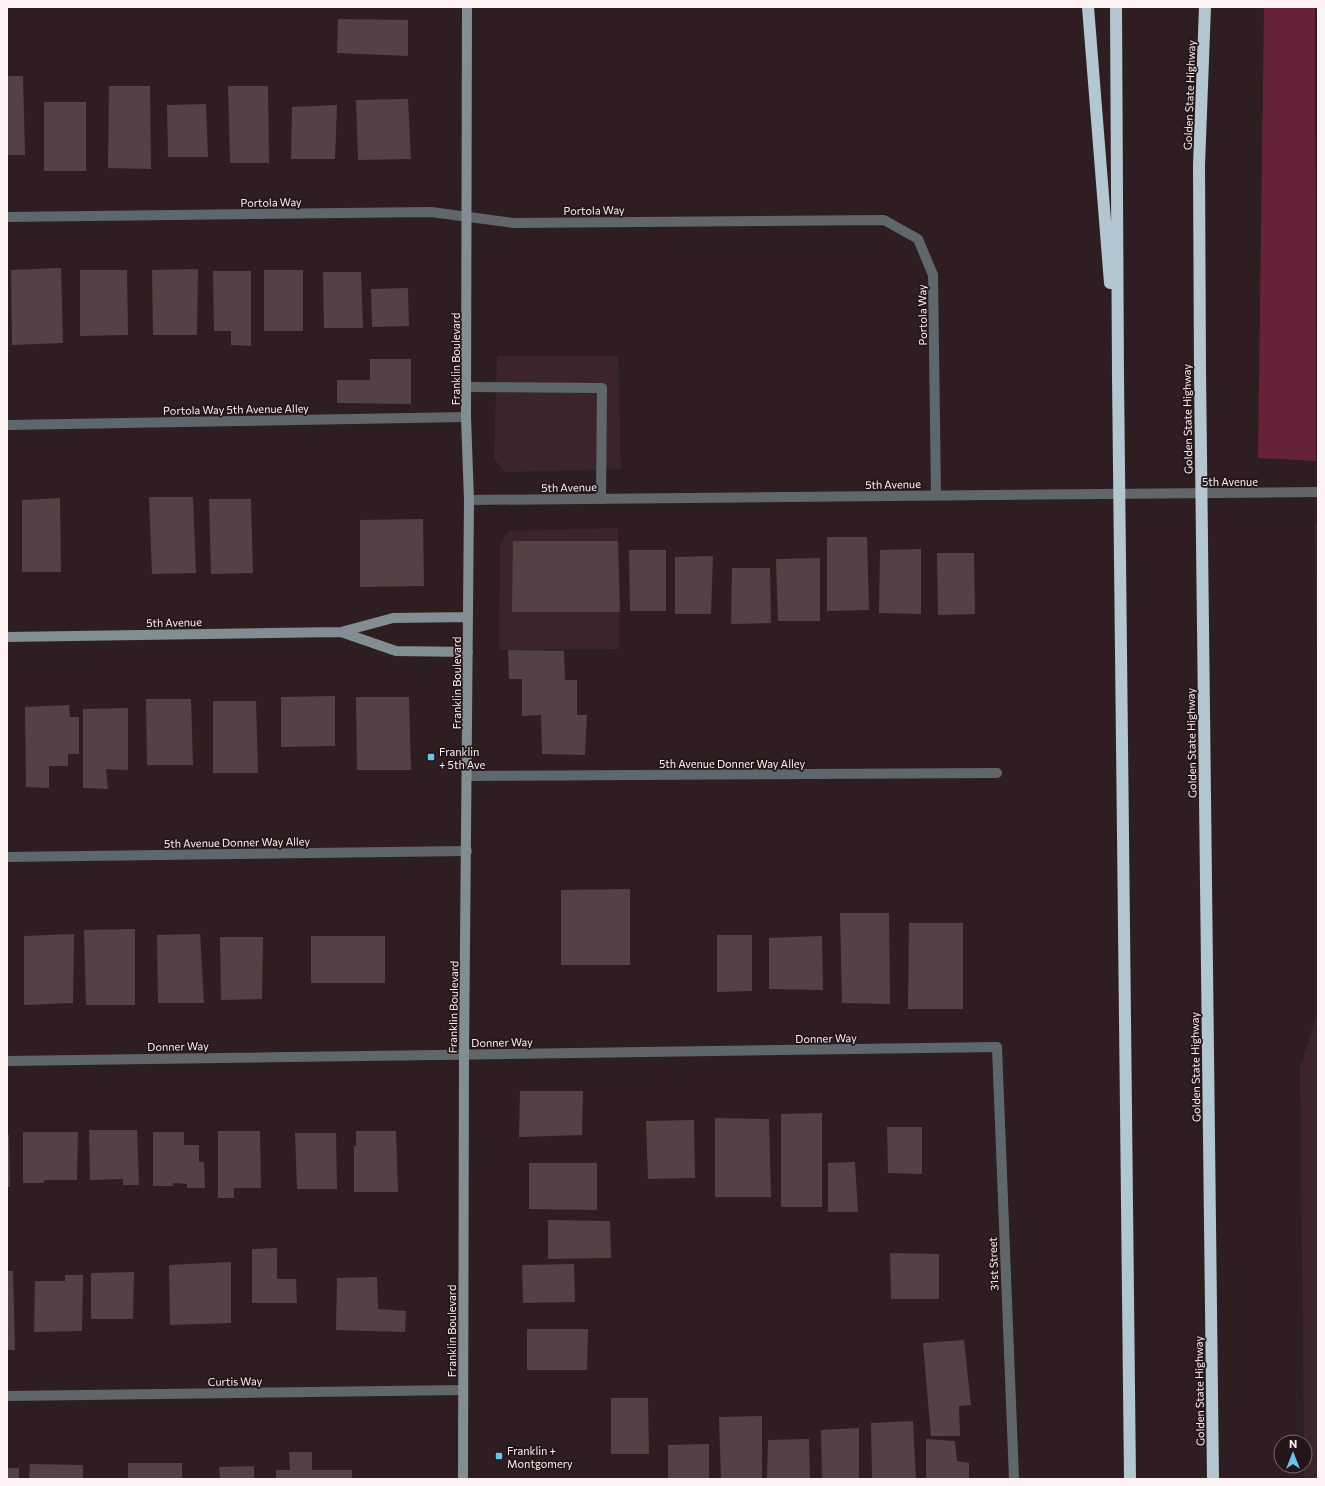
<svg xmlns="http://www.w3.org/2000/svg" width="1325" height="1486" font-family="Commissioner,sans-serif">
<style>
.built{fill:#3b252a}
.green{fill:#662236}
.building{fill:#534245}
.lines{fill:none;stroke-linecap:round;stroke-linejoin:round}
.lane{stroke:#60676b;stroke-width:10}
.street{stroke:#60676b;stroke-width:10}
.secondary{stroke:#828d94;stroke-width:10}
.highway{stroke:#b4c6d0;stroke-width:12}
.poi-dot{fill:#69c3f1;stroke:#241518;stroke-width:1.5}
.labels{text-anchor:middle;dominant-baseline:central;stroke-width:3.5;stroke-linejoin:round;paint-order:stroke}
.street-label{font-size:11px;fill:#fcf1f3;stroke:#241518}
.poi-label{font-size:11px;fill:#fcf1f3;stroke:#241518;text-anchor:start}
</style>
<rect width="100%" height="100%" fill="#2e1e21"/>
<!-- built -->
<path class="built" d="M497,356H618L621,469L505,472L494,459Z
M1315,523H1318V808Z
M618,528L619,649L499,650L500,544L509,531Z
M1318,1011V1479H1304L1305,1442H1304L1300,1068Z"/>
<!-- green -->
<path class="green" d="M1264,7H1315L1316,461L1258,458Z"/>
<!-- building -->
<path class="building" d="M338,19L408,20V56L337,53Z
M7,76H23L25,155H7Z
M109,86H150L151,169L108,168Z
M228,86H268L269,163H230Z
M408,99L411,159L358,160L356,100Z
M44,102H86V171H44Z
M206,104L208,157H168L167,105Z
M337,105L335,159H291L292,107Z
M61,268L63,343L12,345L11,270Z
M198,269L197,335H153L152,270Z
M80,270H127L128,335L80,336Z
M264,270H303V331H264Z
M213,271H251V346L231,345V331H214Z
M323,272H361L363,328H324Z
M408,288L409,326L372,327L371,289Z
M370,359H411V404L337,403V380H370Z
M149,497H193L196,573L152,574Z
M60,498L61,572H22V500Z
M209,499H251L253,573L211,574Z
M423,519L424,586L360,587V520Z
M827,537H867L869,610L827,611Z
M513,541H618L620,612H512Z
M921,549V614L879,613L880,550Z
M629,550H666V611H630Z
M937,553H974L975,614L938,615Z
M713,556L711,614H675V557Z
M820,558V621H778L776,559Z
M732,568H770L771,623L731,624Z
M508,650L564,651L565,680H577V715H587L585,755L542,754L541,715L522,716V679H509Z
M335,696V746L281,747V697Z
M356,697H409L411,770H357Z
M146,699H191L193,765H147Z
M213,701H256L258,773H213Z
M69,705L70,717H79V754H68V766H49V788L26,787L25,707Z
M128,708V770L106,769L108,789L83,788V709Z
M630,889V965H561V890Z
M840,913H889L890,1004L842,1003Z
M909,923H963V1009H908Z
M135,929V1005H86L84,930Z
M74,934L73,1003L24,1005V936Z
M200,934L204,1003H158L157,935Z
M717,935H752V991L717,992Z
M311,936H385V983H311Z
M822,936L823,990L769,989V938Z
M220,937H263L262,999L221,1000Z
M520,1091H583L582,1135L519,1137Z
M822,1113V1207H781V1114Z
M715,1118L769,1119L771,1197H715Z
M694,1120L695,1178L648,1179L646,1121Z
M887,1127H922V1174L888,1173Z
M89,1130H137L139,1185H123V1179L90,1180Z
M218,1131H260L261,1188H234V1198H218Z
M356,1131H396L398,1192H354V1146H356Z
M23,1132H78L77,1180H44V1183H23Z
M153,1132H184V1145H199V1162H204L205,1188H187V1184L173,1183V1186H153Z
M295,1133H336L337,1189H297Z
M7,1135H9L10,1187H7Z
M855,1162L858,1212H828V1163Z
M529,1163H597V1210L529,1209Z
M548,1220L610,1221L611,1258L548,1259Z
M277,1248V1279H296L297,1303H252V1249Z
M890,1253L939,1254V1299H891Z
M231,1262V1323L170,1325L169,1265Z
M574,1264L575,1302L523,1303L522,1265Z
M7,1271H13L15,1350H7Z
M134,1272L133,1319H91V1273Z
M65,1275H83L82,1331L34,1332L35,1281H65Z
M377,1277L378,1309L406,1311L405,1332L336,1330L337,1278Z
M527,1329H588L587,1370H527Z
M964,1340L971,1405L959,1406L960,1436H931L923,1343Z
M611,1398H648L649,1454H611Z
M762,1416V1479H721L719,1417Z
M913,1421L916,1479H872L871,1423Z
M859,1428V1479H822L821,1430Z
M809,1439L810,1479H767L768,1440Z
M926,1439L955,1441L957,1461L969,1463V1479H926Z
M709,1444V1479H668V1445Z
M289,1452H312V1470H352V1479H276V1470H290Z
M128,1463H182V1479H128Z
M30,1464L83,1465V1479H29Z
M254,1466V1479H220L219,1467Z
M7,1468H19V1479H7Z"/>
<g class="lines">
<!-- lane -->
<path class="lane" d="M467,387L602,388L601,499
M7,425L466,417
M467,776L997,773
M7,857L467,851"/>
<!-- street -->
<path class="street" d="M7,217L431,212L514,223L884,220L918,239L933,275L936,495
M469,500L1318,492
M7,1061L997,1047L1014,1479
M7,1396L463,1390"/>
<!-- secondary -->
<path class="secondary" d="M341,632L396,651L468,652
M7,637L341,632L393,618L468,617
M463,1479L464,1054L469,500L466,417L467,7"/>
<!-- highway -->
<path class="highway" d="M1088,7L1110,283
M1116,7L1118,376L1130,1479
M1205,7L1199,165L1200,371L1213,1479"/>
</g>
<!-- markers -->
<g class="poi-dot">
<rect x="427" y="753" width="8" height="8" rx="2"/>
<rect x="495" y="1452" width="8" height="8" rx="2"/>
</g>
<g class="labels">
<!-- street labels -->
<g class="street-label">
<text transform="translate(1189 95) rotate(-88)">Golden State Highway</text>
<text transform="translate(271 202) rotate(-1)">Portola Way</text>
<text transform="translate(594 210) rotate(-1)">Portola Way</text>
<text transform="translate(922 315) rotate(-91)">Portola Way</text>
<text transform="translate(455 359) rotate(-90)">Franklin Boulevard</text>
<text transform="translate(236 409) rotate(-1)">Portola Way 5th Avenue Alley</text>
<text transform="translate(1187 419) rotate(-91)">Golden State Highway</text>
<text x="1230" y="481">5th Avenue</text>
<text transform="translate(893 484) rotate(-1)">5th Avenue</text>
<text transform="translate(569 487) rotate(-1)">5th Avenue</text>
<text transform="translate(174 622) rotate(-1)">5th Avenue</text>
<text transform="translate(456 683) rotate(-90)">Franklin Boulevard</text>
<text transform="translate(1191 743) rotate(-91)">Golden State Highway</text>
<text x="732" y="763">5th Avenue Donner Way Alley</text>
<text transform="translate(237 842) rotate(-1)">5th Avenue Donner Way Alley</text>
<text transform="translate(453 1007) rotate(-89)">Franklin Boulevard</text>
<text transform="translate(826 1038) rotate(-1)">Donner Way</text>
<text transform="translate(502 1042) rotate(-1)">Donner Way</text>
<text transform="translate(178 1046) rotate(-1)">Donner Way</text>
<text transform="translate(1195 1067) rotate(-91)">Golden State Highway</text>
<text transform="translate(993 1264) rotate(-92)">31st Street</text>
<text transform="translate(451 1331) rotate(-90)">Franklin Boulevard</text>
<text transform="translate(235 1381) rotate(-1)">Curtis Way</text>
<text transform="translate(1199 1391) rotate(-91)">Golden State Highway</text>
</g>
<!-- poi labels -->
<g class="poi-label">
<text x="439" y="751">Franklin<tspan x="439" dy="13">+ 5th Ave</tspan></text>
<text x="507" y="1450">Franklin +<tspan x="507" dy="13">Montgomery</tspan></text>
</g>
</g>
<!-- border -->
<rect width="1325" height="1486" fill="none" stroke="#fcf1f3" stroke-width="16"/>
<!-- north arrow -->
<g transform="translate(1293 1454)"><circle r="19" fill="#241518" stroke="#7a6d70"/>
<path d="M0-3L7 15L0 10L-7 15Z" fill="#69c3f1"/>
<text y="-6" font-size="11" font-weight="bold" text-anchor="middle" fill="#fcf1f3">N</text>
</g>
</svg>
